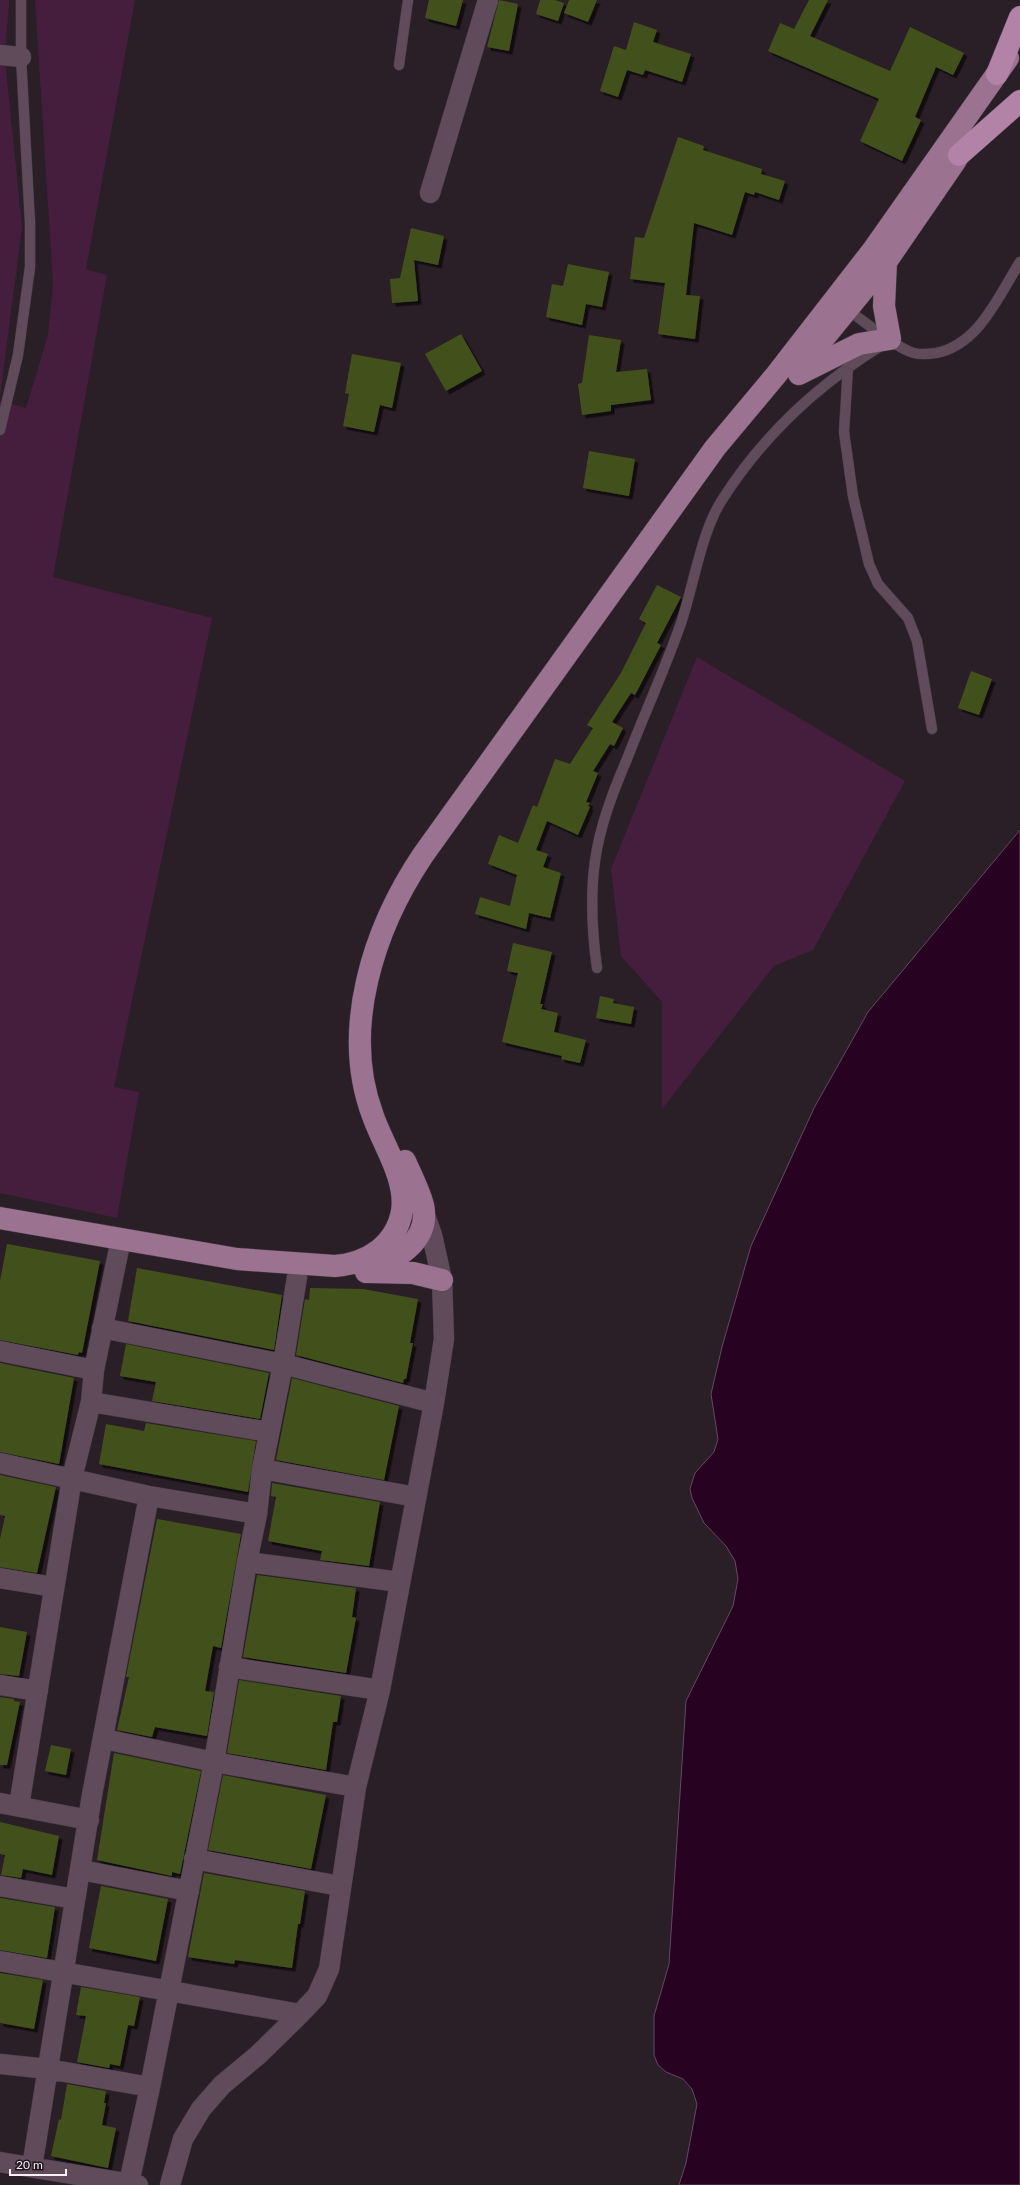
<svg xmlns="http://www.w3.org/2000/svg" width="1020" height="2185" font-family="Lato,sans-serif">
<style>
.green{fill:#461e3d}
.water{fill:#270221;stroke:#664961}
.building{fill:#43511b;filter:url(#shadow)}
.lines{fill:none;stroke-linecap:round;stroke-linejoin:round}
.lane-casing{stroke:#473b44;stroke-width:11}
.street-casing{stroke:#473b44;stroke-width:21}
.primary-casing{stroke:#473b44;stroke-width:23}
.highway-casing{stroke:#473b44;stroke-width:23}
.lane{stroke:#5f4b5a;stroke-width:10}
.street{stroke:#5f4b5a;stroke-width:20}
.primary{stroke:#9c7291;stroke-width:22}
.highway{stroke:#b382a7;stroke-width:22}
</style>
<defs>
<filter id="shadow"><feDropShadow dx="3.5" dy="3.5" stdDeviation="0" flood-color="#0009"/></filter>
</defs>
<rect width="100%" height="100%" fill="#2a1e27"/>
<!-- green -->
<path class="green" d="M0,0H9L5,59L22,227L0,397Z
M35,0H135L86,269L107,275L53,577L212,618L114,1087L139,1092L117,1218L0,1193V401L26,408L48,335L53,284Z
M697,657L905,781L813,950L774,966L662,1109V1002L621,956L611,869Z"/>
<!-- water -->
<path class="water" d="M1020,830V2185H679L686,2163L697,2104L692,2089L683,2079L666,2072L658,2065L654,2055V2016L669,1964L686,1701L733,1606L738,1579L735,1561L726,1546L704,1523L692,1498L690,1489L695,1473L714,1452L718,1439L711,1394L722,1347L751,1246L814,1108L868,1012Z"/>
<!-- building -->
<path class="building" d="M429,0H463L456,26L425,18Z
M499,0L518,4L509,51L487,47Z
M540,0H555L564,3L558,21L536,14Z
M569,0H597L588,22L564,13Z
M809,0H828L810,36L890,71L910,27L964,53L953,75L936,67L915,117L921,120L902,161L860,141L879,99L768,51L780,23L794,29Z
M634,22L657,30L653,42L691,54L682,82L645,70L643,75L627,70L618,97L600,91L614,46L626,50Z
M678,137L704,146L703,150L762,169L761,174L785,181L779,200L755,192L754,195L745,192L732,235L694,223L686,295L700,296L695,339L658,334L665,283L630,279L635,237L644,238Z
M411,228L444,236L438,265L414,260L418,301L392,303L390,279L400,278Z
M568,264L609,272L602,307L586,304L582,325L546,317L552,284L563,286Z
M461,334L482,371L446,391L425,354Z
M589,335L621,340L616,372L647,369L651,400L611,405V411L582,415L578,384L582,383Z
M352,354L401,363L392,408L380,405L374,432L343,426L349,394L345,393Z
M589,451L635,459L629,496L583,488Z
M657,585L681,597L657,643L661,645L635,695L631,693L612,722L623,728L614,746L610,744L593,771L598,773L586,802L590,803L588,806L590,807L578,835L547,821L536,850L548,854L543,867L561,873L550,918L529,913L526,929L475,914L480,897L510,906L517,875L488,864L499,835L518,843L533,805L537,807L555,759L570,764L593,728L587,725L621,673L646,623L639,619Z
M971,671L992,679L979,715L958,708Z
M513,943L552,952L540,1004H543L541,1009L558,1013L554,1032L586,1040L580,1063L561,1059L562,1056L502,1042L518,973L507,971Z
M600,996L614,999L613,1003L634,1007L631,1024L596,1018Z
M7,1244L100,1261L82,1353L79,1352L78,1355L0,1340V1281Z
M137,1268L282,1295L274,1350L128,1321Z
M310,1288L363,1289L418,1299L410,1343H413L406,1379H404L403,1383L296,1355L305,1299L309,1300Z
M126,1344L269,1373L260,1419L152,1401L156,1382L120,1376Z
M0,1363L74,1378L59,1464L0,1452Z
M292,1378L399,1406L384,1480L276,1460Z
M146,1423L256,1441L248,1492L99,1464L106,1424L144,1431Z
M0,1475L56,1487L37,1573L0,1567V1539L5,1516L0,1515Z
M272,1483L380,1502L369,1566L320,1560L322,1551L268,1541L276,1497L271,1496Z
M157,1519L241,1534L221,1648L213,1646L205,1691L214,1692L207,1736L155,1727L152,1737L117,1730L129,1677H126Z
M257,1575L356,1588L352,1617L356,1618L346,1673L243,1657Z
M0,1627L27,1632L19,1676L0,1674Z
M239,1680L341,1696L337,1722H333L326,1770L227,1753Z
M0,1697L14,1699V1701L20,1702L7,1765H0Z
M51,1745L71,1749L66,1775L45,1771Z
M114,1753L201,1771L180,1874L172,1872V1876L97,1860Z
M223,1775L326,1795L311,1869L208,1850Z
M0,1822L59,1836L52,1875L23,1869L21,1878L1,1875L5,1855L0,1854Z
M204,1873L305,1891L300,1924H298L292,1968L235,1960L234,1964L188,1957Z
M101,1886L168,1899L156,1961L89,1948Z
M0,1898L55,1907L47,1958L0,1950Z
M0,1973L43,1980L34,2029L0,2023Z
M81,1987L140,1997L134,2026L128,2025L120,2066L110,2064L109,2068L77,2062L86,2016L76,2015Z
M67,2084L106,2091L104,2103H106L102,2125L116,2128L108,2168L51,2156L59,2119L61,2120Z"/>
<g class="lines">
<defs>
<path id="lane" d="M399,65L408,0
M848,310C864,321 897,349 914,353C921,355 929,354 936,353C979,345 999,295 1020,262
M848,367L844,432L853,496L869,564L878,584L908,618L917,641L932,729
M0,430L18,355L30,267V223L21,57V0
M597,968C592,932 590,897 595,861C600,825 613,792 627,759C644,715 664,671 680,626C693,589 701,532 722,500C762,437 815,387 879,347"/>
<path id="street" d="M0,55L21,57
M430,193L488,0
M102,1328L283,1364L434,1403
M0,1351L94,1370
M91,1402L269,1432
M0,1463L149,1496L257,1514
M262,1469L416,1497
M247,1562L400,1582
M0,1578L54,1587
M229,1667L380,1690
M0,1685L38,1691
M104,1739L214,1762L356,1787
M0,1803L89,1820
M19,1806L72,1478L91,1402L94,1370L121,1239
M194,1859L340,1886
M81,1870L189,1891
M0,1886L75,1899
M0,1961L300,2014
M0,2064L48,2069L150,2087
M0,2162L138,2185
M32,2167L92,1795L149,1496
M129,2183L150,2087L214,1762L247,1562L257,1514L262,1469L283,1364L297,1277
M170,2185L183,2139L201,2109L222,2085L258,2055L300,2014L317,1996L329,1969L356,1787L380,1690L434,1403L444,1339L442,1280L432,1235L424,1213"/>
<path id="primary" d="M801,366L886,262L956,160
M799,374L859,344L890,339L884,306L886,262
M0,1218L237,1259L335,1266C368,1263 396,1245 402,1211C407,1179 383,1145 373,1116C340,1029 374,928 423,855L715,448L776,375L873,250L1008,58
M366,1272C395,1260 431,1242 423,1205C419,1190 411,1175 405,1161
M370,1272L413,1273L442,1280"/>
<path id="highway" d="M997,74L1020,17
M959,155L1020,101"/>
</defs>
<!-- lane casing -->
<use href="#lane" class="lane-casing"/>
<!-- street casing -->
<use href="#street" class="street-casing"/>
<!-- primary casing -->
<use href="#primary" class="primary-casing"/>
<!-- highway casing -->
<use href="#highway" class="highway-casing"/>
<!-- lane -->
<use href="#lane" class="lane"/>
<!-- street -->
<use href="#street" class="street"/>
<!-- primary -->
<use href="#primary" class="primary"/>
<!-- highway -->
<use href="#highway" class="highway"/>
</g>
<!-- scale -->
<path d="M10 2169v6h56v-6" fill="none" stroke="#f8f0f6" stroke-width="2"/>
<text x="16" y="2169" font-size="12" fill="#f8f0f6" stroke="#20151d" stroke-width="3" paint-order="stroke">20 m</text>
</svg>
